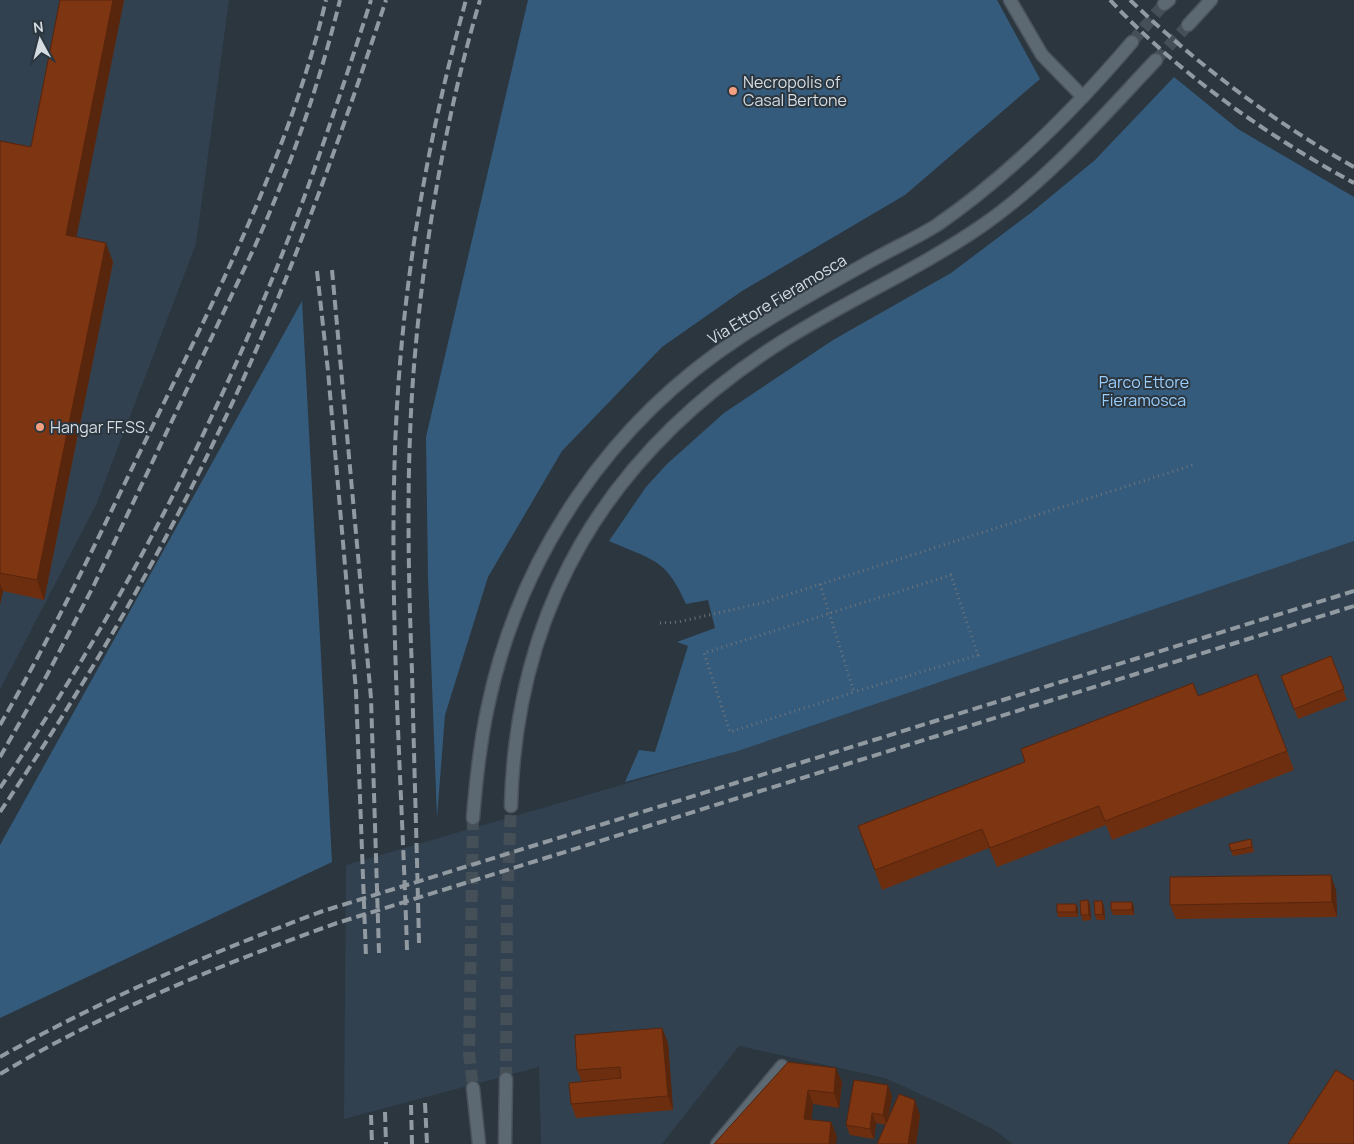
<svg xmlns="http://www.w3.org/2000/svg" width="1354" height="1144" font-family="Manrope,sans-serif">
<style>
.built{fill:#31414f}
.green{fill:#355b7c}
.lines{fill:none;stroke-linecap:round;stroke-linejoin:round}
.secondary-tunnel{stroke:#444f57;stroke-width:12;stroke-dasharray:12 6;stroke-linecap:butt}
.lane-casing{stroke:#4a525b;stroke-width:15}
.street-casing{stroke:#4a525b;stroke-width:15}
.secondary-casing{stroke:#4a525b;stroke-width:15}
.path{stroke:#6b747c;stroke-width:3;stroke-dasharray:1 4;stroke-linecap:butt}
.lane{stroke:#5c6872;stroke-width:12}
.street{stroke:#5c6872;stroke-width:12}
.secondary{stroke:#5c6872;stroke-width:12}
.rail{stroke:#9199a1;stroke-width:4;stroke-dasharray:10 5;stroke-linecap:butt}
.wall{fill:#6c2e0f}
.shaded-wall{fill:#58250d}
.building{fill:#7e3512;stroke:#58250d}
.poi-dot{fill:#f2a07f;stroke:#2b363f;stroke-width:2}
.labels{text-anchor:middle;dominant-baseline:central;stroke-width:4;stroke-linejoin:round;paint-order:stroke}
.poi-label{font-size:16px;fill:#d5dce2;stroke:#2b363f;text-anchor:start}
.street-label{font-size:16px;fill:#d5dce2;stroke:#2b363f}
.park-label{font-size:16px;fill:#99cdfc;stroke:#2b363f}
</style>
<rect width="100%" height="100%" fill="#2b363f"/>
<!-- built -->
<path class="built" d="M0,0H229L196,244L96,505L0,690Z
M1354,541V1144H1013L994,1130L953,1109L885,1078L739,1046L662,1144H541L539,1067L344,1119L346,865L738,751Z"/>
<!-- green -->
<path class="green" d="M528,0H997L1040,79L905,195L742,291L662,347L562,451L488,577L445,715L437,818L428,578L426,437Z
M1174,77L1238,129L1354,197V541L738,751L625,782L639,750L655,752L688,646L677,642L715,628L708,600L686,604C666,558 652,560 609,541L646,487L667,464L724,413L833,340L951,273L1032,212L1095,160Z
M302,301L332,862L0,1018V845Z"/>
<g class="lines">
<!-- secondary-tunnel -->
<path class="secondary-tunnel" d="M1132,42L1164,4
M1156,60L1188,25
M473,818L469,1053L473,1088
M506,1079L507,903L511,806"/>
<defs>
<path id="lane" d="M1010,0L1042,55L1083,97"/>
<path id="street" d="M717,1144L782,1066"/>
<path id="secondary" d="M1164,4L1169,0
M1188,25L1211,0
M511,806C516,606 607,457 772,348C840,303 917,271 983,225C1049,179 1101,118 1156,60
M473,818C476,780 480,743 488,706C520,554 611,421 742,336C785,308 831,283 876,258C896,247 918,237 937,225C1011,174 1074,110 1132,42
M473,1088L479,1144
M505,1144L506,1079"/>
</defs>
<!-- lane casing -->
<use href="#lane" class="lane-casing"/>
<!-- street casing -->
<use href="#street" class="street-casing"/>
<!-- secondary casing -->
<use href="#secondary" class="secondary-casing"/>
<!-- path -->
<path class="path" d="M820,584L854,692L730,732L704,653L951,575L978,655L854,692
M660,623L678,622L762,603L1196,464"/>
<!-- lane -->
<use href="#lane" class="lane"/>
<!-- street -->
<use href="#street" class="street"/>
<!-- secondary -->
<use href="#secondary" class="secondary"/>
<!-- rail -->
<path class="rail" d="M1110,0C1178,73 1266,135 1354,183
M1130,0C1198,65 1272,121 1354,167
M332,270L371,698L379,953
M317,271L328,371L356,691L366,957
M0,725C58,625 107,519 158,415C224,280 291,147 326,0
M0,757L47,675L94,585L255,246C291,166 319,85 340,0
M0,788C126,603 230,398 308,187C330,125 351,63 371,0
M0,812C83,689 158,561 221,427C287,289 338,145 386,0
M419,943C417,852 414,762 412,671C408,569 406,467 414,366C424,243 445,118 480,0
M407,950C402,784 389,615 395,450C400,298 425,146 466,0
M0,1057C103,999 212,952 323,911L1354,591
M0,1074C106,1011 222,964 337,923L1354,606
M425,1103L427,1144
M411,1105L412,1144
M385,1112L386,1144
M371,1115L372,1144"/>
</g>
<!-- wall -->
<path class="wall" d="M60,0H124L76,237L113,262L44,600L3,591L0,604V141L31,147Z
M1331,656L1347,700L1298,719L1281,676Z
M1198,696L1287,751L1294,770L1112,840L1106,825L997,867L989,848L882,890L858,826Z
M1251,839L1254,852L1233,856L1231,851Z
M1336,890L1337,917L1176,919L1170,905Z
M1088,900L1090,905L1091,920L1083,921L1081,915Z
M1104,906L1105,920H1097L1095,915Z
M1134,907V915H1113L1111,910Z
M1078,909V917H1058L1057,912Z
M662,1028L668,1043L673,1110L576,1118L571,1104L582,1082L577,1070Z
M788,1062L842,1082L839,1108L813,1104L811,1120L831,1122L837,1137L714,1144Z
M892,1096L888,1120L920,1115L916,1144H877L886,1125L876,1123L874,1139L850,1135L846,1125Z"/>
<!-- shaded-wall -->
<path class="shaded-wall" d="M113,0H124L73,254L66,235Z
M106,243L113,262L44,600L37,580Z
M0,584L3,591L0,604Z
M1331,875L1336,890L1337,917L1332,902Z
M1088,900L1090,905L1091,920L1089,915Z
M1102,901L1104,906L1105,920L1103,914Z
M1132,902L1134,907V915L1132,910Z
M1076,904L1078,909V917L1076,912Z
M662,1028L668,1043L673,1110L668,1096Z
M836,1068L842,1082L839,1108L834,1093Z
M888,1085L892,1096L887,1125L883,1115Z
M808,1090L813,1104L810,1134L804,1119Z
M915,1100L920,1115L916,1144H908Z
M872,1113L876,1123L874,1139L870,1129Z
M831,1122L837,1137L836,1144H829Z"/>
<!-- building -->
<path class="building" d="M60,0H113L66,235L106,243L37,580L0,573V141L31,147Z
M1331,656L1344,689L1294,709L1281,676Z
M1257,674L1287,751L1105,821L1099,806L990,848L982,829L875,870L858,826L1025,762L1021,749L1193,683L1198,696Z
M1251,839L1252,847L1231,851L1229,844Z
M1331,875L1332,902L1170,905V877Z
M1088,900L1089,915H1081L1080,901Z
M1094,901H1102L1103,914L1095,915Z
M1111,902H1132V910H1111Z
M1057,904H1076V912H1057Z
M662,1028L668,1096L571,1104L569,1083L621,1078L620,1067L577,1070L575,1035Z
M788,1062L836,1068L834,1093L808,1090L804,1119L831,1122L829,1144H714Z
M1336,1070L1354,1081V1144H1288Z
M854,1080L888,1085L883,1115L872,1113L870,1129L846,1125Z
M899,1094L915,1100L908,1144H877Z"/>
<!-- markers -->
<g class="poi-dot">
<circle cx="733" cy="91" r="5"/>
<circle cx="40" cy="427" r="5"/>
</g>
<g class="labels">
<!-- poi labels -->
<g class="poi-label">
<text x="743" y="82">Necropolis of<tspan x="743" dy="18">Casal Bertone</tspan></text>
<text x="50" y="427">Hangar FF.SS.</text>
</g>
<!-- street labels -->
<g class="street-label">
<text transform="translate(777 299) rotate(-31)">Via Ettore Fieramosca</text>
</g>
<!-- park labels -->
<g class="park-label">
<text x="1144" y="382">Parco Ettore<tspan x="1144" dy="18">Fieramosca</tspan></text>
</g>
</g>
<!-- north arrow -->
<g transform="translate(40 40) rotate(353)" stroke="#2b363f" stroke-width="4" paint-order="stroke">
<path d="M0-4L9 19L0 12L-9 19Z" fill="#d5dce2"/>
<text y="-8" font-size="14" font-weight="bold" text-anchor="middle" fill="#d5dce2">N</text>
</g>
</svg>
